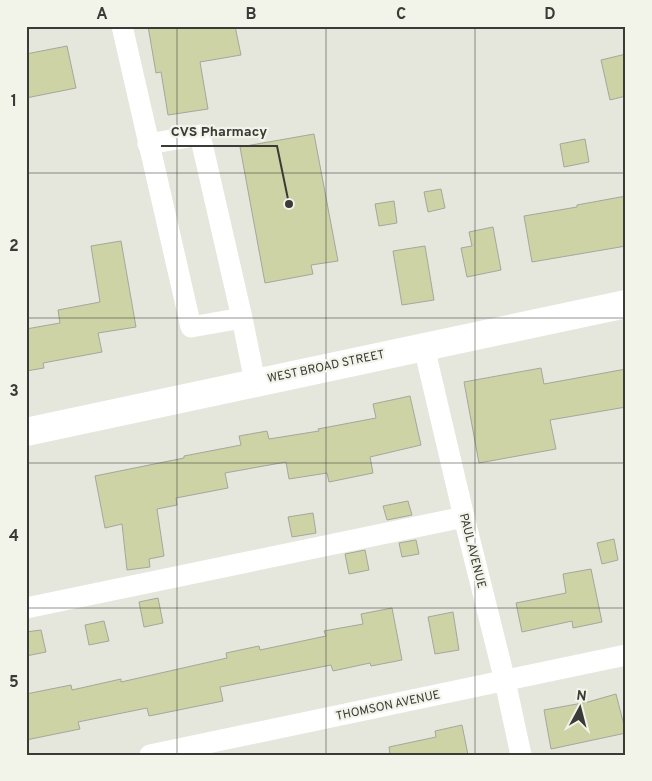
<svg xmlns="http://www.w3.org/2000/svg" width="652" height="781" font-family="Overpass,sans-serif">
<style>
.building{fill:#cdd3a5;stroke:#a5a79d}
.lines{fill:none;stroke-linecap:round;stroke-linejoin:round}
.minor{stroke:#fff;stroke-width:21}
.major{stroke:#fff;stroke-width:28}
.grid{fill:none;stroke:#3a3b37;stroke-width:1;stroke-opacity:0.55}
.labels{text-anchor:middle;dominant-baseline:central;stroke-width:4.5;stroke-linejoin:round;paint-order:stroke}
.street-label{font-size:12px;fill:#3a3b37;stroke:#f2f4e9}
.leader{fill:none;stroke:#3a3b37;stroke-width:2}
.callout-dot{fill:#3a3b37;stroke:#f2f4e9;stroke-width:2}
.callout-label{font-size:14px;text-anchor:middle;font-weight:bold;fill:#3a3b37;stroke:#f2f4e9;stroke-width:4.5;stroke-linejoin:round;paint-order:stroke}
.neatline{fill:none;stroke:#3a3b37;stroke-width:2}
.grid-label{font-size:16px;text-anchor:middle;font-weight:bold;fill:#3a3b37}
</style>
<rect width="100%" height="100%" fill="#e5e6dc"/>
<!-- building -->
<path class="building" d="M148,26H235L241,55L200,62L208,109L168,115L161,72L156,73Z
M67,46L76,88L26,98V54Z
M626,54V96L610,100L601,60Z
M314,134L338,261L311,265L313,274L265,283L240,147Z
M585,139L589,162L564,167L560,144Z
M441,189L445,208L428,212L424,192Z
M626,196V246L532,262L524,216L577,207V205Z
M394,201L397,223L379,226L375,204Z
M493,227L501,270L467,277L461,248L472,246L469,232Z
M121,241L136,327L98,333L102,352L43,363L44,368L26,371V329L60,323L58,310L100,302L91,246Z
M425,246L434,300L402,305L393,251Z
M541,368L544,384L626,369V407L550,420L556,449L479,463L464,382Z
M410,396L421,445L370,457L373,473L329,482L327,473L289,479L286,462L225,473L228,488L176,498L177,505L157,509L164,556L149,559L150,567L127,570L122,524L105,528L95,476L184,458V456L241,445L239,436L267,431L269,439L319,431L318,429L376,418L373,404Z
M408,501L412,515L387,520L383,506Z
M313,513L316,533L292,537L288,517Z
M614,539L618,560L602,564L597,543Z
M416,540L419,554L402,557L399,543Z
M365,550L369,570L349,574L345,554Z
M591,569L602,622L573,628L572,621L522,632L516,603L566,593L563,574Z
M158,598L163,623L144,627L139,602Z
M392,608L402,660L371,666L370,663L333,671L331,665L220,687L223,701L149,716L147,708L78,722L80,729L26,740V694L71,685L72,690L121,679V682L227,658L226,653L259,646L260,650L326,636L324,631L363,624L361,614Z
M453,612L459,650L435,654L428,617Z
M104,621L109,641L89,645L85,625Z
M41,630L46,652L26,656V632Z
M616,694L626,733L551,749L544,710L588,702Z
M462,725L468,755H390L389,747L436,737L435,731Z"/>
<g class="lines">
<!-- minor -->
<path class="minor" d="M122,26L191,327L242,318L200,135L148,144
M242,318L255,382
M424,347L464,517L505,681L521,755
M26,608L464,517
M150,755L626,655"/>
<!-- major -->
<path class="major" d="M26,432L626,304"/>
</g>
<!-- grid -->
<path class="grid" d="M177,26V755M326,26V755M475,26V755M26,173H626M26,318H626M26,463H626M26,608H626"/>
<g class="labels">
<!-- street labels -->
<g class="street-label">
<text transform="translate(326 367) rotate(-12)">WEST BROAD STREET</text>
<text transform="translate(472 551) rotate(76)">PAUL AVENUE</text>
<text transform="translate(388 706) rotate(-12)">THOMSON AVENUE</text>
</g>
</g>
<!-- callouts -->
<path class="leader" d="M289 204L277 146H161"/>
<circle class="callout-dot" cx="289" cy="204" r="5"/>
<g class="callout-label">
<text x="219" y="136">CVS Pharmacy</text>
</g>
<!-- border -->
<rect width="652" height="781" fill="none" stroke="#f2f4e9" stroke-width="55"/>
<!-- north arrow -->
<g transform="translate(580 708) rotate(7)" stroke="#f2f4e9" stroke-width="4" paint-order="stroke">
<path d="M0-4L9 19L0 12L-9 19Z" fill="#3a3b37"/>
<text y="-8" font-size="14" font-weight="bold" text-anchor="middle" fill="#3a3b37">N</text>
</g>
<rect x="28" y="28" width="596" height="726" class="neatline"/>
<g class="grid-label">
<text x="102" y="19">A</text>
<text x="251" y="19">B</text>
<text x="401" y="19">C</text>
<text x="550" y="19">D</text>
<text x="14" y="106">1</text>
<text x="14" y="251">2</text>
<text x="14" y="396">3</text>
<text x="14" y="541">4</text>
<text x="14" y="687">5</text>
</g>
</svg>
